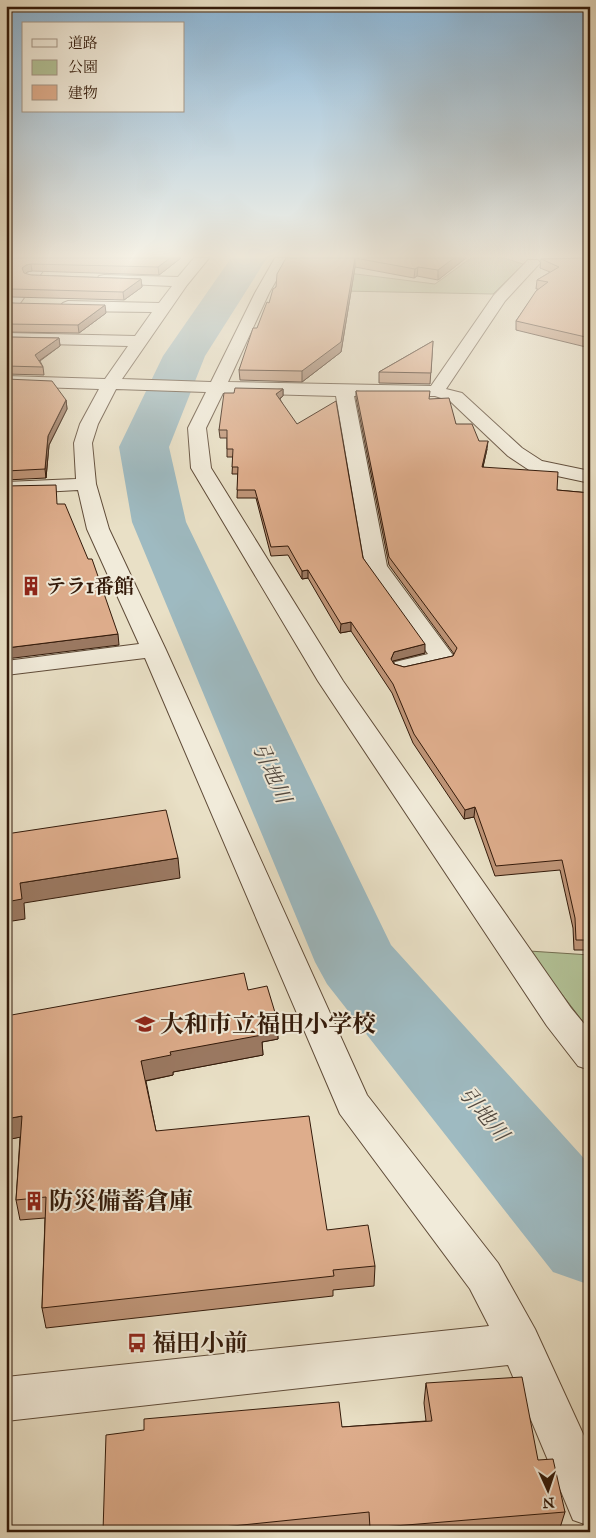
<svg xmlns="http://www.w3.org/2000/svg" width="596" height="1538" font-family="'IM FELL Great Primer','Noto Serif JP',serif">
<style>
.green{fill:#b3c398;stroke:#736e51}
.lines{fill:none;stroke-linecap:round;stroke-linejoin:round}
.river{fill:#9ebac1;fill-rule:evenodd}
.minor-casing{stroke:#604c39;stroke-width:2}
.minor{fill:#f1ebda;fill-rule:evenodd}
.wall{fill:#bf9578;stroke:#331a0a}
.shaded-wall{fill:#9b7962;stroke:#331a0a}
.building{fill:#dead8c;stroke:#331a0a}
.labels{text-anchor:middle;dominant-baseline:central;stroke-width:4;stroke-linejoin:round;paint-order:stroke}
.poi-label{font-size:20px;font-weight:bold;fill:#331a0a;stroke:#f1ebda;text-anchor:start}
.water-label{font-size:21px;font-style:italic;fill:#534a41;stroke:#f1ebda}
.near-poi-label{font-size:24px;font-weight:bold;fill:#331a0a;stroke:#f1ebda;text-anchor:start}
</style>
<rect width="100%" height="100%" fill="#e9e0c6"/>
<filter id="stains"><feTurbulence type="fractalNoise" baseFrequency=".004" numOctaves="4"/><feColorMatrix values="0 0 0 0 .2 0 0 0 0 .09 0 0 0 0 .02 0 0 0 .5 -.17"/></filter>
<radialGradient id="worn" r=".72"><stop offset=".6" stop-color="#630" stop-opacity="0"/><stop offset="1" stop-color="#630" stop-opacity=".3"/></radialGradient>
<!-- green -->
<path class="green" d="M471,258H504L523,264L493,294L342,291L348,273L435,284Z
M529,951L590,955V1031Z"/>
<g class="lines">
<!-- river -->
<path class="river" d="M231,258H267L205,356L169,447L186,522L391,945L590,1165V1285L553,1272L327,984L315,962L132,522L119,447L163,356Z"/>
<defs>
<path id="minor" d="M38,258H52L11,316L6,318V302Z
M194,258H209L187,285L122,379L211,382L255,293L275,258H289L269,293L228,382L431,386L494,295L528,260H538L540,263L505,301L446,389L462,393L522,448L542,461L590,471V483L529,470L508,456L450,401L435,396H354L387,566L455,658L452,663L404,674L395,672L392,667L395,662L428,654L365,566L336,396L223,393L206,428L211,468L343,681L571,1008L590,1031V1070L578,1066L547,1026L318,681L191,468L188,428L206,392L116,389L98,424L92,443L96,484L109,529L166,650L367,1095L498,1263L535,1329L590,1449V1526L573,1520L508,1365L6,1421V1377L489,1326L470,1289L340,1114L145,658L6,675V661L139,644L87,529L78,490L6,494V482L76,479L74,443L80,424L99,389L6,386V376L105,379L128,346L6,343V333L135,336L152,312L68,311L63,309L60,306L63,303L68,301L159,303L172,286L104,283L99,282L97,279L99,276L104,275L178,277Z"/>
</defs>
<!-- minor casing -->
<use href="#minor" class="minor-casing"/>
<!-- minor -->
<use href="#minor" class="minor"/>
</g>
<!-- wall -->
<path class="wall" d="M6,258H181L159,275L32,271L27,272L25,274L31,275L141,279L142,287L124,300L12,297L6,299Z
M286,258H466L438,280L417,276L414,278L355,267L341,352L302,382L240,380L239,370L276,287Z
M590,258V348L516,330V321L538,289H536L537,280L550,272L540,268L541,259Z
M6,301L11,303L106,313L79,333L6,332Z
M6,337L59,338L60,346L40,361L43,367L44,375L6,374Z
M433,341L430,384L379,383V372Z
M6,379L66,400L67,409L49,445L46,478L6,480Z
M283,389V396L280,399L363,558L425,653L393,661V662L394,664L404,667L453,656L454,654L389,565L356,398V391L429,399L456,424L479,441L487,449L483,467L557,490L590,493V950H574L573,928L560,870L495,876L474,817L464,819L413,743L392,693L351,631L340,633L308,578L302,579L288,555L271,556L256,498H237L238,474H232L233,457H227V438H220L219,430L234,393Z
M248,990L277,1019L278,1039L262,1042L263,1055L173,1072V1075L146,1081L156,1131L327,1230L375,1266L374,1286L333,1290V1296L46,1328L42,1308L45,1218L20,1220L16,1200L20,1137L6,1140Z
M426,1383L538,1460L565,1512L559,1531L551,1532H367V1531L360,1532H103L342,1427L426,1421L424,1403Z"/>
<!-- shaded-wall -->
<path class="shaded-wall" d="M170,258H181L159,275L158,267Z
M355,258V267L341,352L302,382V371Z
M454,258H466L438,280V270Z
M31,264L32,271L27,272L23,276L22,268L26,265Z
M418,267L417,276L414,278L415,269Z
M141,279L142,287L124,300L123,292Z
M11,289L12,297L6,299V291Z
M105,305L106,313L79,333L78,325Z
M59,338L60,346L36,363L35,355Z
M283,389V396L276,401V394Z
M66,400L67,409L49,445L46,478L45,469L48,436Z
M488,441L487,449L481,475L482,467Z
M308,570V578L302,579V571Z
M351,622V631L340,633L341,624Z
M118,634L119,645L6,659V648Z
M425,644V653L393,661L390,668L391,659L394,652Z
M475,807L474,817L464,819L465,810Z
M178,858L180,878L24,903L25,919L6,922V902L20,883Z
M277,1019L278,1039L262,1042L263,1055L173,1072V1075L144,1081L141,1061L258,1022Z
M22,1116L26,1136L6,1140V1119Z"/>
<!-- building -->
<path class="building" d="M6,258H170L158,267L31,264L26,265L22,268L24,273L31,275L141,279L123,292L11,289L6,291Z
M286,258H454L438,270L418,267L415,269L355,258L341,342L302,371L239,370L253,328H257L267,302L269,303L273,289L276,287L277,274Z
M590,258V338L516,321L536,291L548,282L537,280L559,267L541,259Z
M6,301L11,303L105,305L78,325L6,324V319L11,312L6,311Z
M6,337L59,338L35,355L43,367L6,366Z
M433,341L431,373L379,372Z
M6,379L52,381L66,400L48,436L45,469L6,471Z
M235,388L283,389L276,394L297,424L336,401L363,558L425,644L394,652L391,659L394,664L404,667L453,656L457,648L389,557L356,391H430L429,399L449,398L456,424H472L479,441H488L482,467L558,472L557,490L590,493V940H576L575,918L562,860L496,866L475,807L465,810L414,734L393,684L351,622L341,624L308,570L302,571L288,546L271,547L255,490H237L238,467H232L233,449H227V430H219L224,393H234Z
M56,485L57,504H65L88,559H92L118,634L6,648V486Z
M166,810L178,858L20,883L22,899L6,902V834Z
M244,973L248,990L267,986L277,1019L258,1022L262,1035L170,1052L171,1055L141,1061L156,1131L309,1116L327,1230L368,1225L375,1266L333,1270L334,1276L42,1308L46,1197L16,1200L22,1116L6,1119V1016Z
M522,1377L538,1460L553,1459L565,1512L370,1528L369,1512L174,1532H103L106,1435L144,1430V1419L339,1402L342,1427L432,1421L426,1383Z"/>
<!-- sky -->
<linearGradient id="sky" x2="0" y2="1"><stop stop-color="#8ab6d8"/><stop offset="0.54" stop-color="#f5f1e5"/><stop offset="1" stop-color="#f5f1e5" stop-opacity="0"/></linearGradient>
<rect width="596" height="474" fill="url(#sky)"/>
<!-- icons -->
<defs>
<symbol id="building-bare" viewBox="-9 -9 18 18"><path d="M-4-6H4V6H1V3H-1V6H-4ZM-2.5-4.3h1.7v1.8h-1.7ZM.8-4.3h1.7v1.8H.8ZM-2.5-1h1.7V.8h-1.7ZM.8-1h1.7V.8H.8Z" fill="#8f2418" stroke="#f1ebda" stroke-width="2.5" paint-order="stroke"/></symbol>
<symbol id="school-bare" viewBox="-9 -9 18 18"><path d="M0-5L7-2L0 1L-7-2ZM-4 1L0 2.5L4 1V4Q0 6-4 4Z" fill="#8f2418" stroke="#f1ebda" stroke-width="2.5" paint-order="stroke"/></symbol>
<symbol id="bus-bare" viewBox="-9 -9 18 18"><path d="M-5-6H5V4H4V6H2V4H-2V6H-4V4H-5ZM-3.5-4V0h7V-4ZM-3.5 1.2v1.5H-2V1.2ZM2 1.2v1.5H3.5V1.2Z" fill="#8f2418" stroke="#f1ebda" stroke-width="2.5" paint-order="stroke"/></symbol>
</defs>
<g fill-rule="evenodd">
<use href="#building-bare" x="17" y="572" width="28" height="28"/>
<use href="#school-bare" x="131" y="1010" width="28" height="28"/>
<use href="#building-bare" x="20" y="1187" width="28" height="28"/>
<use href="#bus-bare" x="123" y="1329" width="28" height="28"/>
</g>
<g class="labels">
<!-- poi labels -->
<g class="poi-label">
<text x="46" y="586">テラ1番館</text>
</g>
<!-- water labels -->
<g class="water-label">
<text transform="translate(272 773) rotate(66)">引地川</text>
<text transform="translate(484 1114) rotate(50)">引地川</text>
</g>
<!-- near-poi labels -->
<g class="near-poi-label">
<text x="160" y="1024">大和市立福田小学校</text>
<text x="49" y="1201">防災備蓄倉庫</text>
<text x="152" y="1343">福田小前</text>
</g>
</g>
<!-- margin -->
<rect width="596" height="1538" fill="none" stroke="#e9e0c6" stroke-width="25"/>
<rect x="8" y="8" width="581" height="1523" fill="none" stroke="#331a0a" stroke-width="2.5"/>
<rect x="12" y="12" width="571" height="1513" fill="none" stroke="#331a0a"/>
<!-- legend -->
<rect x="22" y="22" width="162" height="90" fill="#f1ebda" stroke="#a59787"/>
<rect x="32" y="39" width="25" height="8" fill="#f1ebda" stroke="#a59787"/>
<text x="68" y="48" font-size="15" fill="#331a0a">道路</text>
<rect x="32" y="60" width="25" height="15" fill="#b3c398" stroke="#a59787"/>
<text x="68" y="72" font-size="15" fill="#331a0a">公園</text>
<rect x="32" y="85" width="25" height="15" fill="#dead8c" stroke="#a59787"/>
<text x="68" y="98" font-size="15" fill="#331a0a">建物</text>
<!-- north arrow -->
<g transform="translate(548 1490) rotate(177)" stroke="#f1ebda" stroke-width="4" paint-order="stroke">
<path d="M0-4L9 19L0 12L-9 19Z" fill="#331a0a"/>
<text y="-8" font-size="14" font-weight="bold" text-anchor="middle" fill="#331a0a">N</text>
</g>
<rect width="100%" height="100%" filter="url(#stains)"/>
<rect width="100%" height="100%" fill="url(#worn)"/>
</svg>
